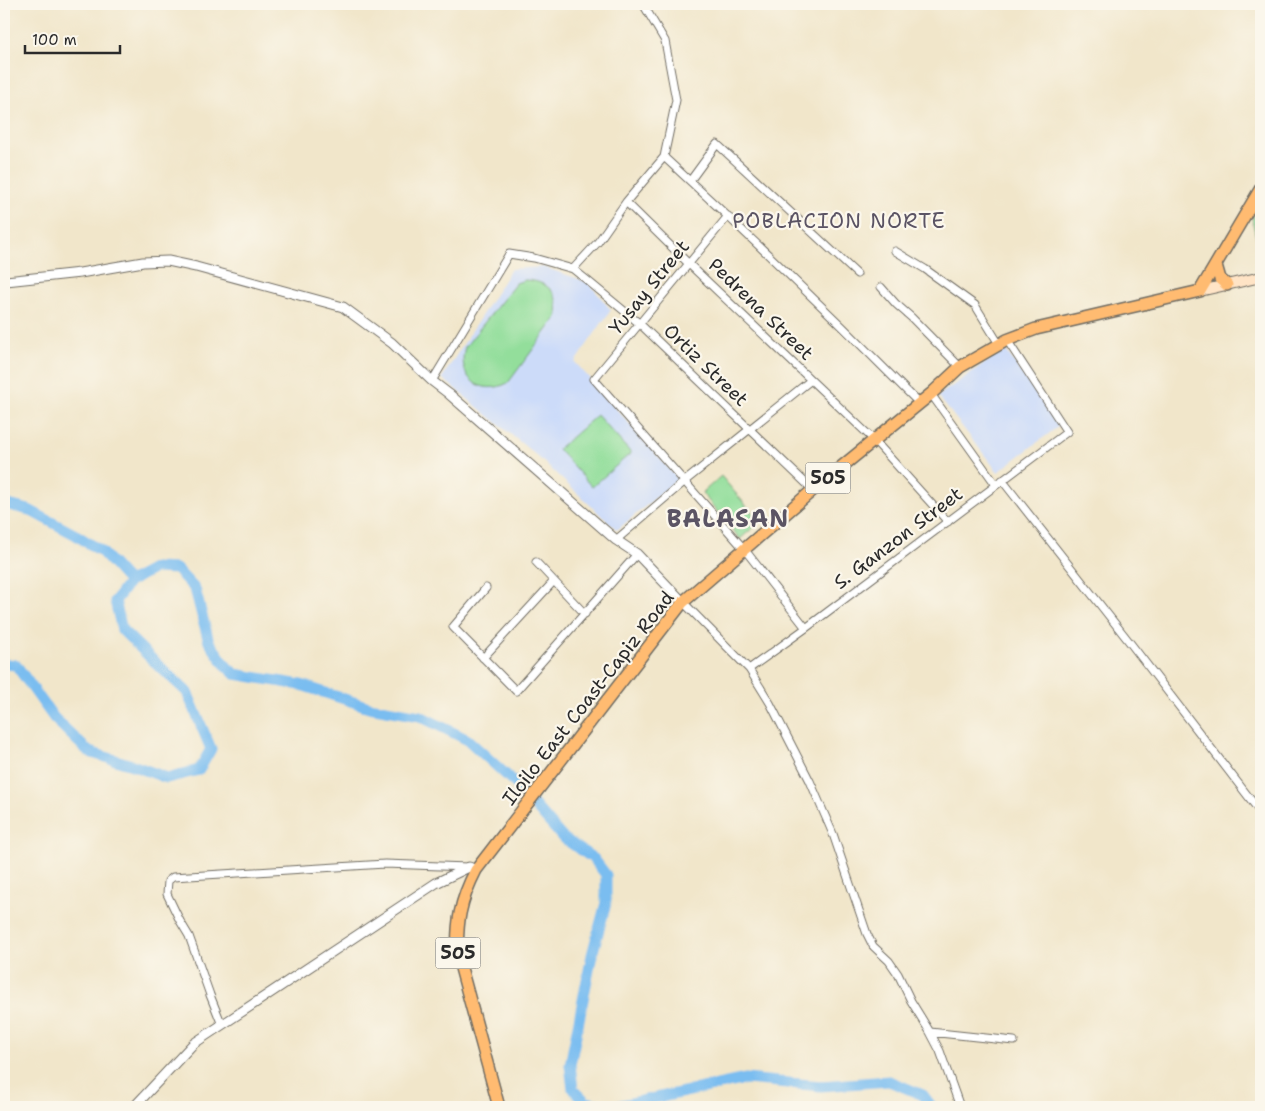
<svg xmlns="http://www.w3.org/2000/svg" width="1265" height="1111" font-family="'Shantell Sans',sans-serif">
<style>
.built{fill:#ccdbf9}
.green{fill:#93de9b;stroke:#5f8463}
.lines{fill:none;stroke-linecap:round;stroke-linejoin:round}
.river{stroke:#7abdf0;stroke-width:11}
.minor-casing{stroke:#706c63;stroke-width:9}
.tertiary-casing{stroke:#706c63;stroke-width:11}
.secondary-casing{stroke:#706c63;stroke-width:12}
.primary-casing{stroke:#706c63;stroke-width:14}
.minor{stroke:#fff;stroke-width:7}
.tertiary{stroke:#fff;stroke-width:9}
.secondary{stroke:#ffe4c6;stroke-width:10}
.primary{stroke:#ffbb71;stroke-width:11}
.labels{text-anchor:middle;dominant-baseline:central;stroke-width:4.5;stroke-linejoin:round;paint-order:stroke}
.shield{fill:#fbf7ec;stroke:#696865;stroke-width:1}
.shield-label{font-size:18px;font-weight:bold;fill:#2b2b2b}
.street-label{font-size:19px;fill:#2b2b2b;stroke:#fbf7ec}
.quarter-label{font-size:21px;letter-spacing:1px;fill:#5b5464;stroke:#fbf7ec}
.district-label{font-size:24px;font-weight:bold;letter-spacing:1px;fill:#5b5464;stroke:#fbf7ec}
</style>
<rect width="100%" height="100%" fill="#fbf7ec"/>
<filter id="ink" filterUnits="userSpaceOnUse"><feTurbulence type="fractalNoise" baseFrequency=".02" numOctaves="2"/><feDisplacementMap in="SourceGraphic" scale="10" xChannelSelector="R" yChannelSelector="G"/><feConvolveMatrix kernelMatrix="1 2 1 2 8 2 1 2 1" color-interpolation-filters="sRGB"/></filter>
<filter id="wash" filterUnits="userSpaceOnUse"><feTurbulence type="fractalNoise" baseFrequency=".0096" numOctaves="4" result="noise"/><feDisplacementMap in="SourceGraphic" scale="20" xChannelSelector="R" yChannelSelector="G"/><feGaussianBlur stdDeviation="1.12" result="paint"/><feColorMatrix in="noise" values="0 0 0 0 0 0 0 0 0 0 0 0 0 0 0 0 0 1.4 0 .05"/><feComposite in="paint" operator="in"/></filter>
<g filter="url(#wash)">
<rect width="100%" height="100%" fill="#f1e6ca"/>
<!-- built -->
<path class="built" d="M543,267L588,282L611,310L575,362L678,479L617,530L537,456L442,378L511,269Z
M1005,349L1059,426L998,472L938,396Z"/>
<!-- green -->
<path class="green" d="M1261,203V260L1252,219Z
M525,280C549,281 560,294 557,317L508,383C480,397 456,377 465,347L516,283Z
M597,415L631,453L592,487L558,449Z
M721,476L760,522L740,539L702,493Z"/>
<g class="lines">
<!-- river -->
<path class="river" d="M4,504L29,510L76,535L101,551L129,582
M4,664L16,665L54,718L89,752L132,765L167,778L199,770L211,749L187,692L159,666L122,630L115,601L129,582L155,568L176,569L195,589L209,642L227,667L235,674L301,685L369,707L420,716L468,740L515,783L562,837L594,859L606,875V903L592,955L570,1065L573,1089L586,1102L610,1107
M613,1107L746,1079L821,1086L889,1081L923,1095L932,1107"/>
</g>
</g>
<g filter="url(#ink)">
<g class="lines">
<defs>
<path id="minor" d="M664,157C751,237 836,319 919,403
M690,181L717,144L857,274
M626,202L689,264L874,440L948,522
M728,216L594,379L745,550L806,628
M895,251L925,269L975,305L999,344
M573,269L598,242L626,202L664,157L676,100L665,41L643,4
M881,287L896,304L912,318L960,367
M432,381L509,254L534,258L573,269L588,281L640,324L813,490
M931,394L996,485
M1002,480L1131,644L1261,813
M616,540L685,481L811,380
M536,562L585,614
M486,588L453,627L516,691L637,554
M683,602L749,669L770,703L810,781L833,834L867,934L873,946L889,961L898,974L911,1001L930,1032L940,1051L960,1107
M483,658L554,581
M749,669L806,628L1067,432L1007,340
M223,1024L220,1020L210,995L189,936L180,921L167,894L168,881L173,877L385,864L468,867
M930,1032L1014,1041"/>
<path id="tertiary" d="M4,283L6,281L80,273L143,262L168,261L196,267L343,307L392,343L432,381L449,394L616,540L637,554L683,602
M134,1107L193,1044L436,883L469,867L476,870"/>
<path id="secondary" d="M1200,291L1261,277"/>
<path id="primary" d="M1216,265L1220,279L1227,285
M499,1107L458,957C456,923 460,901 476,870L683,602L813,490L931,394L960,367L1007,340L1036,329L1200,291L1261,188"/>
</defs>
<!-- minor casing -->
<use href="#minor" class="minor-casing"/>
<!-- tertiary casing -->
<use href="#tertiary" class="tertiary-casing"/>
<!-- secondary casing -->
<use href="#secondary" class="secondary-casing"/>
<!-- primary casing -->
<use href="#primary" class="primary-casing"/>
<!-- minor -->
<use href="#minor" class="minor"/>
<!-- tertiary -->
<use href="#tertiary" class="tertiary"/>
<!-- secondary -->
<use href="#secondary" class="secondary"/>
<!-- primary -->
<use href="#primary" class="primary"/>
</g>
</g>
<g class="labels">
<!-- shield labels -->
<g class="shield">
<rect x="805.5" y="462.5" width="45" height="31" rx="4"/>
<rect x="435.5" y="937.5" width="45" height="31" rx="4"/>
</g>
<g class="shield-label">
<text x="828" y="478">505</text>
<text x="458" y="953">505</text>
</g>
<!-- street labels -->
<g class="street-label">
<text transform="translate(649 287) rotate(-51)">Yusay Street</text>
<text transform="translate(761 309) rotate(44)">Pedrena Street</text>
<text transform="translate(706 365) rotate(44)">Ortiz Street</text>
<text transform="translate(898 538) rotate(-37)">S. Ganzon Street</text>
<text transform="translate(588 698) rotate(-52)">Iloilo East Coast-Capiz Road</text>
</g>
<!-- quarter labels -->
<g class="quarter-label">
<text x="839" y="221">POBLACION NORTE</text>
</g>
<!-- district labels -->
<g class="district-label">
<text x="728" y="519">BALASAN</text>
</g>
</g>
<!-- margin -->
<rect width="1265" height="1111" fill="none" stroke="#fbf7ec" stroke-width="20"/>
<!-- scale -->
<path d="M25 45v8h95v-8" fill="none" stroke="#2b2b2b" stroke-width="2.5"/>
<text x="32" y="45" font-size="15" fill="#2b2b2b" stroke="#fbf7ec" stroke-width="4" paint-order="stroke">100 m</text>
</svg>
